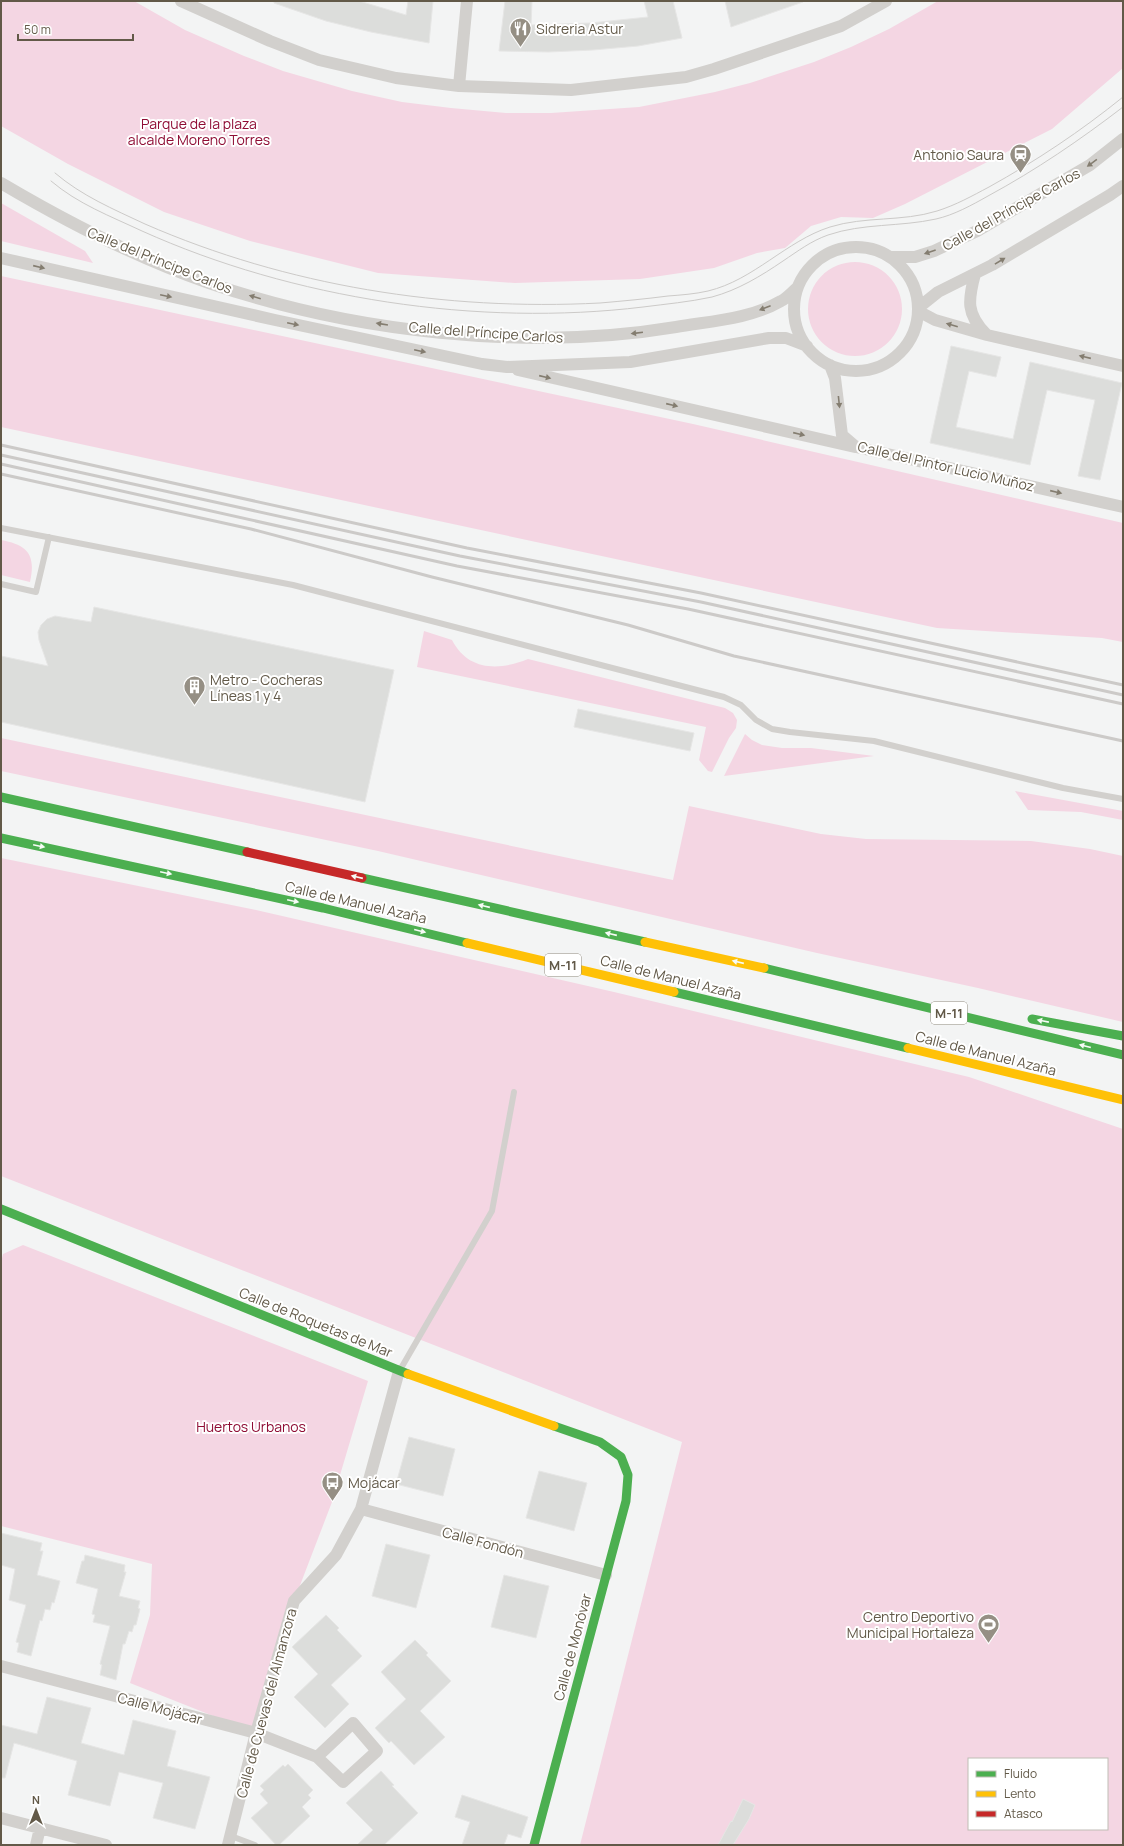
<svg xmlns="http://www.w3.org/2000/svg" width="1124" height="1846" font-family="Manrope,sans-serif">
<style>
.green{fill:#f4d6e3;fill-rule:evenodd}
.building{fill:#dcdddb;stroke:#e6e6e5}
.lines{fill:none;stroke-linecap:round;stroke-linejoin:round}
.lane{stroke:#d2d0cd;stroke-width:6}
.street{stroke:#d2d0cd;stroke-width:12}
.fast{stroke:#4caf50;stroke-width:9}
.slow{stroke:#ffc107;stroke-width:9}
.jam{stroke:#c62828;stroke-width:9}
.tram{stroke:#cccac8;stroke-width:1}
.rail{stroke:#cccac8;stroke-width:3}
.oneway{fill:#847d70}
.oneway2{fill:#f6fbf6}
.labels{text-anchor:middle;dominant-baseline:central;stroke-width:4;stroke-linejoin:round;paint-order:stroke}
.shield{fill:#fff;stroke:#918b7f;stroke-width:1}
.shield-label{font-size:13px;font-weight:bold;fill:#625948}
.poi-label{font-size:14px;fill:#625948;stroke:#fff;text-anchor:start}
.park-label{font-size:14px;fill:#8f0d35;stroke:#fff}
.street-label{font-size:14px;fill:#625948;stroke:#fff}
</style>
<rect width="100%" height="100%" fill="#f3f4f4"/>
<!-- green -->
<path class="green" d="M1,1H134L185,30L244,56L283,71L352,91L402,102L451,108L506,113H551L639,107L715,92L750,83L814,62L851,47L889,29L938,1H1123V68L1052,129L905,204L873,218L841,217L811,226L785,248L757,253L714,268L640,279L515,283L378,273L250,241L164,212L68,164L1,126Z
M1,203L85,251L93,263L1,241Z
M808 309a47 47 0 1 1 94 0a47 47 0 1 1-94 0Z
M1,276L693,424L1123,523V642L1102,638L937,628L1,427Z
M1,540C28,545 36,555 30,582L1,575Z
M424,631L452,640C468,671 499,671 528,659L725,708L733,713L737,720L736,728L729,738L712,772L708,771L699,760L706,727L417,667Z
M745,734L752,740L762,745L782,748H811L874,756L724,776Z
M1,738L673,880L689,806L821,834L866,839L1031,841L1090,849L1123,856V1022L978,988L817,953L378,851L1,771Z
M1015,791L1123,811V820L1081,812L1028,810Z
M1,858L256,910L614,992L969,1077L1123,1129V1845H580L682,1442L1,1176ZM969,1759H1107V1829H969Z
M23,1245L368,1381L332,1502L294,1601L256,1733L130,1683L150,1615L152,1564L1,1526V1262L3,1254Z"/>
<!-- building -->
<path class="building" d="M274,1H359L406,15L408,1H433L429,43L371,32L326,21L274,3Z
M505,1H532L531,25L591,23L648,17L644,1H673L682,38L638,46L593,50L548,52L499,51Z
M725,1H803V2L731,27Z
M951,346L1001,357L996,377L969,371L956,427L1013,439L1030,362L1122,383L1100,480L1078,476L1095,400L1047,390L1030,465L930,443Z
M94,607L394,670L365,802L1,722V656L48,666L39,640L38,632L41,625L47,619L55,616L91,622Z
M578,709L694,733L690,751L574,727Z
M409,1437L455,1449L443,1496L396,1484Z
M539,1471L587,1483L574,1531L526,1518Z
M1,1533L42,1543L40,1551H43L37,1575L60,1581L54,1603L52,1602L50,1610L45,1609L42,1621L40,1620L31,1656L17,1652L19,1643L16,1642L26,1605L9,1600L15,1569L1,1565Z
M386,1544L430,1555L416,1608L372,1596Z
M85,1555L125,1565L124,1572H126L119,1596L140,1601L138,1608L140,1609L136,1625H134L132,1632L129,1631L125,1644H123L116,1680L100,1675L102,1665L100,1664L110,1626L93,1622L95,1615L92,1614L98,1589L76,1583L82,1561H84Z
M504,1575L549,1586L536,1638L491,1627Z
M326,1615L339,1628L337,1630L362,1656L331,1685L349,1704L325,1728L294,1697L318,1674L292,1647Z
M415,1640L428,1653L426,1655L451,1681L420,1711L445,1737L414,1765L391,1741L389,1743L375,1728L406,1699L381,1672Z
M47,1697L91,1708L81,1743L124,1755L133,1720L176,1731L167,1766L210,1777L195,1829L153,1818L163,1783L119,1772L110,1806L68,1795L77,1761L14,1743L5,1778H1V1725L37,1734Z
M288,1764L313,1790L308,1795L311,1798L302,1807L310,1816L279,1845H276L251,1818L268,1803L260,1794L264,1790L260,1786L283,1765L285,1767Z
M381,1771L394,1785L392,1786L418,1813L384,1845H357L373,1830L346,1803Z
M462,1795L528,1817L521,1838L508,1834L504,1845H462L470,1822L455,1817Z
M743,1799L755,1805L749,1819L733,1845H718L731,1821L732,1822Z"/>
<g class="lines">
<!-- lane -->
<path class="lane" d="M1,528L293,585L724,697L741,705L756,720L772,729L790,732L874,741L1063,788L1123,799
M1,584L36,592L49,537
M400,1370L492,1211L514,1092
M231,1836L255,1845"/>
<!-- street -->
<path class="street" d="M181,1L270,41L319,60L396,78L459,86L571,90L686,77L714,69L841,26L886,1
M459,86L467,1
M1,183C67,222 136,258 209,283C351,332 527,352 676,327C711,321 750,319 781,301C787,298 792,292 797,288
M794 309a62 62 0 1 1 124 0a62 62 0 1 1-124 0Z
M890,257H915L934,251L977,231L1090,165L1123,139
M1,258L275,320L482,364L507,367L630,362L769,338H786L807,346
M975,274C968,300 966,314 986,334
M918,308L938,292L992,265L1110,195L1123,186
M918,311L935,320L987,335L1123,366
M830,365L835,378L842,435L856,447L1123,507
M518,370L855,447
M361,1509L606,1575
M1,1666L256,1733L317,1757L343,1782L377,1751L353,1723L317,1757
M1,1818L106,1845
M36,1845L40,1828
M228,1845L256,1733L294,1601L336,1555L361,1509L399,1371"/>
<!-- fast -->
<path class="fast" d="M1,797L247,852
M1,838L323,908L467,943
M362,878L645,942
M764,968L1123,1055
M674,992L908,1048
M1032,1019L1123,1036
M1,1209L408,1374
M534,1845L626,1501L628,1475L621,1457L600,1442L554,1426"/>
<!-- slow -->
<path class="slow" d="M645,942L764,968
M467,943L674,992
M908,1048L1123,1100
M408,1374L554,1426"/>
<!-- jam -->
<path class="jam" d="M247,852L362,878"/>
<!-- tram -->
<path class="tram" d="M55,173C82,196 113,209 145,224C287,286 445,311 600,303C623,301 645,299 668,296C681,295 695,294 708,291C754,280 786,241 830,227C865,216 902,222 937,211C956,205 972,196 989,187C1036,161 1081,131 1123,97
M51,181C78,204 110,216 142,231C293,299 478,327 643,307C666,304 689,302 712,297C738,290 761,276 783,261C798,251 811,241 828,235C863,223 900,227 936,219C954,215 972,205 988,196C1036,170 1080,140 1123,107"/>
<!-- rail -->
<path class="rail" d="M1,445L467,548L701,593L1123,685
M1,455L460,556L701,602L1123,695
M1,464L457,566L688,609L1123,704
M1,474L251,529L432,577L628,625L734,656L1123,741"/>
</g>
<!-- one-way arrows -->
<defs><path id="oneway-solid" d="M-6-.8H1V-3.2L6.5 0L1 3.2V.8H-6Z"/></defs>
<g class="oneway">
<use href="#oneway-solid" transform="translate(1092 163) rotate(144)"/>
<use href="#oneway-solid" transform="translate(930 252) rotate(161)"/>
<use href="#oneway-solid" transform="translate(1000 261) rotate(-31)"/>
<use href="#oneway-solid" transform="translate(39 267) rotate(13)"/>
<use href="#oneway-solid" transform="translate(166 296) rotate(12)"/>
<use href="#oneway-solid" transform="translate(255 297) rotate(-164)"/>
<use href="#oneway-solid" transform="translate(765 308) rotate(159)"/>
<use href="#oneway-solid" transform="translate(293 324) rotate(12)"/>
<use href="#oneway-solid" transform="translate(382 324) rotate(-171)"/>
<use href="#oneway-solid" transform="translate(952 325) rotate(-164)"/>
<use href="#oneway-solid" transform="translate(637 333) rotate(173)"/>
<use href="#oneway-solid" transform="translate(420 351) rotate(12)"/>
<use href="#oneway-solid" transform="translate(1085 357) rotate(-167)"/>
<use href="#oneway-solid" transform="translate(545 377) rotate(13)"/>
<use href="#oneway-solid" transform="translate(839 402) rotate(84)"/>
<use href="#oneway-solid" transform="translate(672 405) rotate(13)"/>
<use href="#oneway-solid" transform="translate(799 434) rotate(13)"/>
<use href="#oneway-solid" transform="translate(1056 492) rotate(13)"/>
</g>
<g class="oneway2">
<use href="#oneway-solid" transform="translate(39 846) rotate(12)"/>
<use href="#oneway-solid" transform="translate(166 873) rotate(12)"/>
<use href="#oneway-solid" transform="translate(357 877) rotate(-167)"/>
<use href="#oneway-solid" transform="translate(293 901) rotate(12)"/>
<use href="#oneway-solid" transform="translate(484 906) rotate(-167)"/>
<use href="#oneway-solid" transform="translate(420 931) rotate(14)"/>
<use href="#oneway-solid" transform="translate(611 934) rotate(-167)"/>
<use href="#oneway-solid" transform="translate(738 962) rotate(-167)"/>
<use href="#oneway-solid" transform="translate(1043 1021) rotate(-169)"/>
<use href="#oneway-solid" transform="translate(1085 1046) rotate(-166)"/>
</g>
<!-- icons -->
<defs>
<symbol id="restaurant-pin" viewBox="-11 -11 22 30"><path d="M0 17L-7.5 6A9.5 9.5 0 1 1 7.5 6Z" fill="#958f84" stroke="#fff"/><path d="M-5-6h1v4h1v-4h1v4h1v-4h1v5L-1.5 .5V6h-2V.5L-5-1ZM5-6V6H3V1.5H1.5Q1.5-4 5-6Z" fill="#fff"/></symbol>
<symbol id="station-pin" viewBox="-11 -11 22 30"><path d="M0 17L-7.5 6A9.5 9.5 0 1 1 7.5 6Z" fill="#958f84" stroke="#fff"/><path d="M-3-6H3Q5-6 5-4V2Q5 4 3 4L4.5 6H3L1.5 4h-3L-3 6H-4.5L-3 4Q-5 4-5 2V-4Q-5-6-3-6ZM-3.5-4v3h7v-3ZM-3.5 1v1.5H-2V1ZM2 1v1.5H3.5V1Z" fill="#fff"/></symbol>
<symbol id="building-pin" viewBox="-11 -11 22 30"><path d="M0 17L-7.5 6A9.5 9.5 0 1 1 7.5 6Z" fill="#958f84" stroke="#fff"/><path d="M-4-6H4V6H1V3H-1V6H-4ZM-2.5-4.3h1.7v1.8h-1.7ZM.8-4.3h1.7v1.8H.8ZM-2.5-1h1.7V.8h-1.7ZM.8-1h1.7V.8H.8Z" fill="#fff"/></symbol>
<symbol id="bus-pin" viewBox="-11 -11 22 30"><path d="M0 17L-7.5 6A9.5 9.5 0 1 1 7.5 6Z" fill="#958f84" stroke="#fff"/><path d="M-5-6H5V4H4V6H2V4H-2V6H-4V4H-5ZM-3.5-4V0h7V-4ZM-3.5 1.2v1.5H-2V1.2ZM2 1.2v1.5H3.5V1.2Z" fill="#fff"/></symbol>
<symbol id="stadium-pin" viewBox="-11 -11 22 30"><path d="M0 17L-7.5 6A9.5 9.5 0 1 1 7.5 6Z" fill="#958f84" stroke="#fff"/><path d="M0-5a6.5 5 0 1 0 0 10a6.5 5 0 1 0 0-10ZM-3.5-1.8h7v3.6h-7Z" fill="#fff"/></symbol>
</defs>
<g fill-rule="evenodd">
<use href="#restaurant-pin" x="508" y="16" width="25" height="34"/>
<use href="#station-pin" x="1008" y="142" width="25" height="34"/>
<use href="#building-pin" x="182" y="674" width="25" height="34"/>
<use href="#bus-pin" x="320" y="1470" width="25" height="34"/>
<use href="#stadium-pin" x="976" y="1612" width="25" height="34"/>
</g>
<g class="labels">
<!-- shield labels -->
<g class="shield">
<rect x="545" y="954" width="36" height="22" rx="3"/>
<rect x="931" y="1002" width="36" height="22" rx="3"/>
</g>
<g class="shield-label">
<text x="563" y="965">M-11</text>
<text x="949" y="1013">M-11</text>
</g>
<!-- poi labels -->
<g class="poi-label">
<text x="536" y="28">Sidreria Astur</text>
<text x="1004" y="154" text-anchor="end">Antonio Saura</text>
<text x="210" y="679">Metro - Cocheras<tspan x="210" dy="16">Líneas 1 y 4</tspan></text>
<text x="348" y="1482">Mojácar</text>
<text x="974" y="1616" text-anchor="end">Centro Deportivo<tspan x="974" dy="16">Municipal Hortaleza</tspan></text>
</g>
<!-- park labels -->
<g class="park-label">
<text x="199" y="123">Parque de la plaza<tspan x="199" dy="16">alcalde Moreno Torres</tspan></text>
<text x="251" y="1426">Huertos Urbanos</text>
</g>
<!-- street labels -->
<g class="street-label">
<text transform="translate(1011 209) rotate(-29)">Calle del Príncipe Carlos</text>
<text transform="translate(160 260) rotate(22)">Calle del Príncipe Carlos</text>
<text transform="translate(486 332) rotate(4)">Calle del Príncipe Carlos</text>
<text transform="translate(946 466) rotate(13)">Calle del Pintor Lucio Muñoz</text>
<text transform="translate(356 902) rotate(13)">Calle de Manuel Azaña</text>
<text transform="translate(671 977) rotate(14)">Calle de Manuel Azaña</text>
<text transform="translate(986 1053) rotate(14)">Calle de Manuel Azaña</text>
<text transform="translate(316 1322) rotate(22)">Calle de Roquetas de Mar</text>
<text transform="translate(483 1542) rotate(15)">Calle Fondón</text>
<text transform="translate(572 1647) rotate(-75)">Calle de Monóvar</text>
<text transform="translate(266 1703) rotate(-75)">Calle de Cuevas del Almanzora</text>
<text transform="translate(160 1708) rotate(15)">Calle Mojácar</text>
</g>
</g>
<!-- border -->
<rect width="1124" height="1846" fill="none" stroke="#625948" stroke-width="4"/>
<!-- legend -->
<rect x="968" y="1758" width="140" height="72" fill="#ffffff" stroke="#c0bdb6"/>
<rect x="976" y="1771" width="20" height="6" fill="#4caf50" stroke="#c0bdb6"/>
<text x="1004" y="1778" font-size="12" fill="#625948">Fluido</text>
<rect x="976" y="1791" width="20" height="6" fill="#ffc107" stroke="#c0bdb6"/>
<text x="1004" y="1798" font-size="12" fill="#625948">Lento</text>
<rect x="976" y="1811" width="20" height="6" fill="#c62828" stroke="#c0bdb6"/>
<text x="1004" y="1818" font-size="12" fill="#625948">Atasco</text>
<!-- north arrow -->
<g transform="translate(36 1810)" stroke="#ffffff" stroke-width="3" paint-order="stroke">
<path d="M0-3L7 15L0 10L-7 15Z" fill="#625948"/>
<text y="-6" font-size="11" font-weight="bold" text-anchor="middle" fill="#625948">N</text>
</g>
<!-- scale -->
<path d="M18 34v6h115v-6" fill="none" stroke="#625948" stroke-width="2"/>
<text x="24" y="34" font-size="12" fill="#625948" stroke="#ffffff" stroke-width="3" paint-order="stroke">50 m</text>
</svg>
